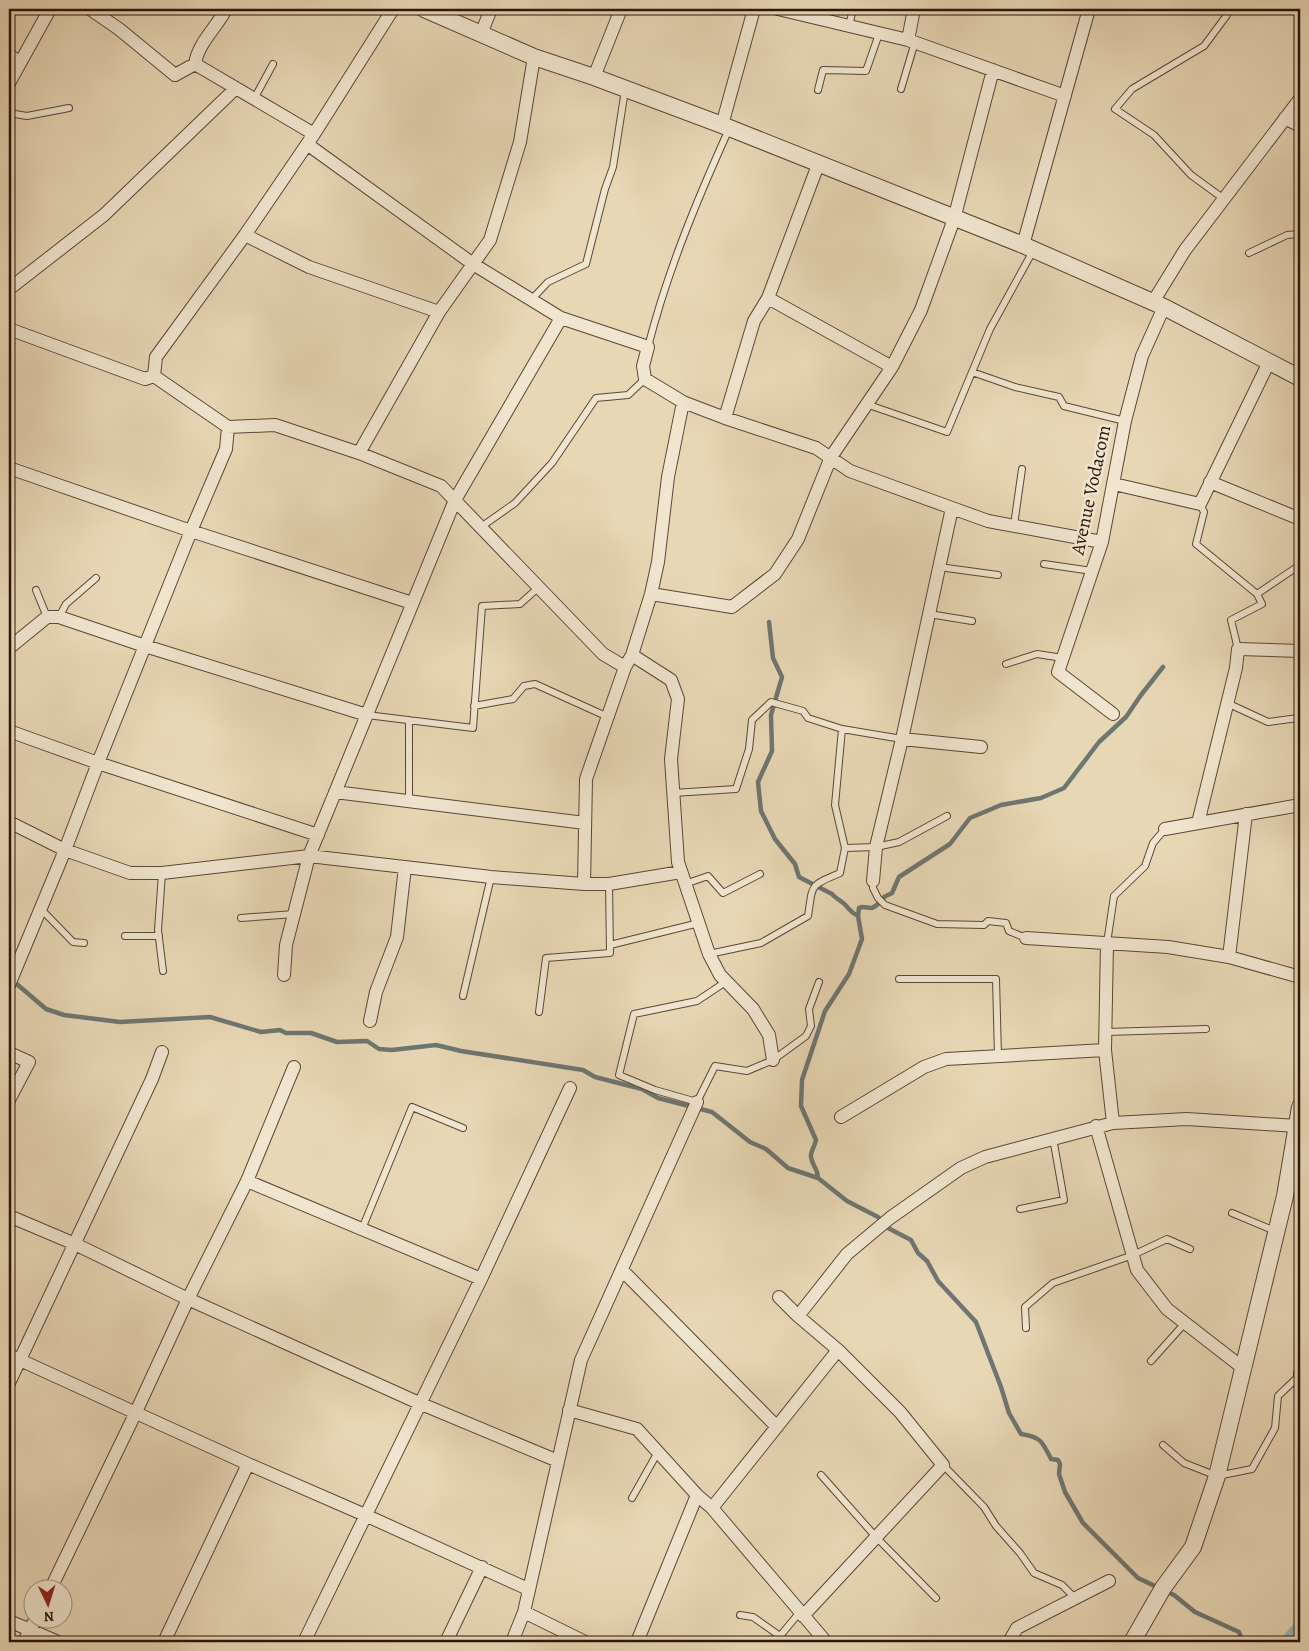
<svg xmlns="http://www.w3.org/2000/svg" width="1309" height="1651" font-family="Alegreya,serif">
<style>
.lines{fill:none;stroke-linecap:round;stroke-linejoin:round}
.stream{stroke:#6e7672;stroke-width:4.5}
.river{stroke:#9bb7b7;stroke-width:26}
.service-casing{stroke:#5a4636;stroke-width:8}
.minor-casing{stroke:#5a4636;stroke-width:14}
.tertiary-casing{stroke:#5a4636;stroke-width:18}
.service{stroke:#f0e5cf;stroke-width:6}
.minor{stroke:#f0e5cf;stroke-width:12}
.tertiary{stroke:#f0e5cf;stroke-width:16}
.labels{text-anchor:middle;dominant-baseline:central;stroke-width:5;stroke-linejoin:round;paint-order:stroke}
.street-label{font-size:19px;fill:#2a150b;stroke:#f0e5cf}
</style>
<rect width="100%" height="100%" fill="#e8d7b5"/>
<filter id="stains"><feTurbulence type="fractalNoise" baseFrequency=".004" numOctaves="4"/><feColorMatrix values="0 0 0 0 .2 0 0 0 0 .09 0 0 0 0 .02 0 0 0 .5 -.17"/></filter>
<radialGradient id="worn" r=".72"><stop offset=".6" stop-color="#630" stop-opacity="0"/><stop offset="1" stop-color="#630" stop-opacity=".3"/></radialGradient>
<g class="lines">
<!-- stream -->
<path class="stream" d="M769,622L773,658L782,677L771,715L772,751L758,782L761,811L775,839L795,864L799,877L832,894C835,898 838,899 842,902C849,907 848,911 858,916L862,939L849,974L825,1011L802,1080L801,1106L816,1140C815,1146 810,1152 811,1157C812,1165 818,1169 818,1178
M858,916L859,908L862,907L872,908L877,905L884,897L892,893L899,877L950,844L970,818L1001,805L1041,798L1064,788L1099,742L1126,717L1141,695L1163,667
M12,980L46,1009L64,1015L120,1022L210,1017L261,1032L280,1030L286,1033H311L337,1042L367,1041L379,1049L392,1050L436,1045L461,1051L583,1070L595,1077L642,1089L658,1098L712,1112L750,1142L766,1149L788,1168L818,1178L847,1201L878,1217L888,1228L911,1240L918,1253L927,1261L938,1281L976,1322L1001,1387L1009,1413L1021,1434C1041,1437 1042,1441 1051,1459L1058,1460L1060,1464L1059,1474L1065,1492L1083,1523L1138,1578L1159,1588
M1165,1591L1174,1595L1195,1612L1239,1632L1243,1642"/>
<!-- river -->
<path class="river" d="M1295,1642L1300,1636"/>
<defs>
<path id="service" d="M849,26L853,9
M9,51L21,60
M901,89L915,42
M818,90L823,70L866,71L879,34
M254,99L273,64
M9,113L27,116L69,108
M1224,199L1191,175L1154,135L1115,109L1132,89L1204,46L1227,15V9
M1249,253L1287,235L1300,234
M531,300L548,282L586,264L605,189L613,167L625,90
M648,347C667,272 697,200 729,129
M972,372L1015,387L1059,397L1064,406L1125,421
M866,404L947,432L990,329L1033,251
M1200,504L1204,512L1196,544L1257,594L1300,565
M1014,525L1022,469
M481,527L515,503L552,463L596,398L628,395L645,379
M1044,564L1092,571
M939,567L998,575
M36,590L47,617
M929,614L972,621
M59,617L66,604L96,578
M1238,649L1231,620L1262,604L1257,594
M1006,664L1037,654L1063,658
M1227,703L1268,722L1298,718L1300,727
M474,706L513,699L524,686L535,684L608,717
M367,715L473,728L482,606L520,604L539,587
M409,720V801
M673,793L736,789L749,749L752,720L771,702L803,711L808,718L842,729
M845,848L835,805L842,729L902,739
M162,873L158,930L163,971
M873,881V888L878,898L885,905L937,924L984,925L988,921L1006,923L1009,931L1026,938
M685,884L708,876L723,893L760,874
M41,909L73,942L84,943
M241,918L294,914
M125,936H159
M1107,943L1114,896L1145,866L1153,843L1165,829
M610,945L699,923
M709,954L761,943L808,916C813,884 809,886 840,873L845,848L876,847L899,842L947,816
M899,979H996L998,1056
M727,981L697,1001L634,1014L619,1075L655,1090L697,1102L715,1066L747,1071L773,1060L806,1036L811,1026L809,1009L819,982
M463,996L491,877
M539,1012L546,958L610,953L609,884
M1106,1032L1206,1029
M1020,1209L1064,1200L1053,1138
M1232,1213L1275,1231
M362,1229L412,1107L463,1128
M1026,1328L1025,1307L1053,1283L1133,1255L1167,1239L1190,1249
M1151,1361L1185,1323
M1163,1445L1184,1463L1217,1476L1252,1469L1275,1428L1278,1396L1300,1375
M943,1465L984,1507L996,1526L1020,1553L1034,1573L1062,1585L1075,1598
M821,1475L876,1537L936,1598
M632,1498L658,1452
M740,1615L753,1617L780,1636L800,1612"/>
<path id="minor" d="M90,9L119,29L175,75L195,64L314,134
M778,9L908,40L1065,96
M481,34L491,9
M908,40L914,9
M195,64C198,43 217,27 226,9
M594,77L621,9
M9,83L50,9
M1285,118L1300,126
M722,125L754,9
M307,144L473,264L561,318L648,347L643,366L645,379L683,402L725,418L816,448L850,471L952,508L988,521L1102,542
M245,235L309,267L439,312
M1023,245L1089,9
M9,289L104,215L236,88
M768,298L892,367
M1153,302L1185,250L1300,99
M9,329L145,379L154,376
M725,418L754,321L768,298L818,165
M228,427L275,425L359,453L441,486L603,654L625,667
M359,453L439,312L490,240L520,142L534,57
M9,468L191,531L412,603
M1210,482L1300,519
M1114,484L1200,504L1269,362
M651,594L732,607L775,574L798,539L831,457L892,367L921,310L954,219L993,70
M9,648L47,617H59L145,646L367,715
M632,655L671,680L678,699L671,759L678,862L709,954L720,975L753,1009L769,1035L773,1060
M1113,714L1058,672L1102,542L1125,421L1142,356L1164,307
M9,731L98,763L318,835
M902,739L981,747
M335,792L585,823
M9,822L65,850L130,873H162L309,856L491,877L584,884H609L681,872
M1198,823L1236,668L1238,649L1300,651
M1165,829L1300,805
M873,881L876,847L902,739L952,508
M584,884L586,779L625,667L632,655L651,594L658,562L668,477L683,402
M1026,938L1168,947L1229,957L1300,977
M1107,943L1105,1050L1113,1123
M1229,957L1246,814
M284,975L286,945L309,856L455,500L561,318
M9,985L65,850L98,763L191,531L226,449L228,427L154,376L156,357L245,235L314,134L393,9
M370,1021L376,992L397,937L405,867
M9,1053L29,1062L9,1100
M841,1117L924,1067L946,1059L1105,1050
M1096,1126L1137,1270L1167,1309L1243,1368
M247,1181L481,1279
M9,1216L75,1244L188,1299L419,1403L558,1461
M622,1270L777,1427
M779,1297L798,1316L838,1350L900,1412L943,1465L803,1616
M798,1316L847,1254L890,1218L961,1168L985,1157L1113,1123L1187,1119L1297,1126
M9,1355L248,1464L365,1515L528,1589
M1300,1373V1375
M9,1383L152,1079L162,1052
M569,1410L637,1429L697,1495L712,1508L826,1642
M712,1508L838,1350
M51,1588L136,1412L188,1299L247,1181L294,1067
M524,1612L585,1642
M9,1621L58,1642
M24,1642L36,1618
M164,1642L248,1464
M304,1642L481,1279L570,1088
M446,1642L482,1567
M512,1642L524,1612L581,1360L697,1102
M637,1642L697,1495
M1009,1642L1017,1628L1109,1581"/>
<path id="tertiary" d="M424,9L534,57L594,77L722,125L1023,245L1164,307L1300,378
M1132,1642L1163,1588L1193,1547L1217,1476L1285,1196L1300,1107"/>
</defs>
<!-- service casing -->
<use href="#service" class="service-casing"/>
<!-- minor casing -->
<use href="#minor" class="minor-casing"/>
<!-- tertiary casing -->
<use href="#tertiary" class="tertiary-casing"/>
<!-- service -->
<use href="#service" class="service"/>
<!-- minor -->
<use href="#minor" class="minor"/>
<!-- tertiary -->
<use href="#tertiary" class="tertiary"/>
</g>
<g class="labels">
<!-- street labels -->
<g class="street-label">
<text transform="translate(1091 490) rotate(-78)">Avenue Vodacom</text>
</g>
</g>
<!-- margin -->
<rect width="1309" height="1651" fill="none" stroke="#e8d7b5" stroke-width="30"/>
<rect x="10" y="10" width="1289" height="1631" fill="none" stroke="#2a150b" stroke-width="2.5"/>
<rect x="15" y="15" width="1279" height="1621" fill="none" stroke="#2a150b"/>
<!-- north arrow -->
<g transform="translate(48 1604) rotate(176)"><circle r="24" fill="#f0e5cf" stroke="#a19281"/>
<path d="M0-4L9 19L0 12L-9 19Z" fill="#8f2418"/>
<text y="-8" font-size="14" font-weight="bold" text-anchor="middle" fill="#2a150b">N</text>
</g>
<rect width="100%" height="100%" filter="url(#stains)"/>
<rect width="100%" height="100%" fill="url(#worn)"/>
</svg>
